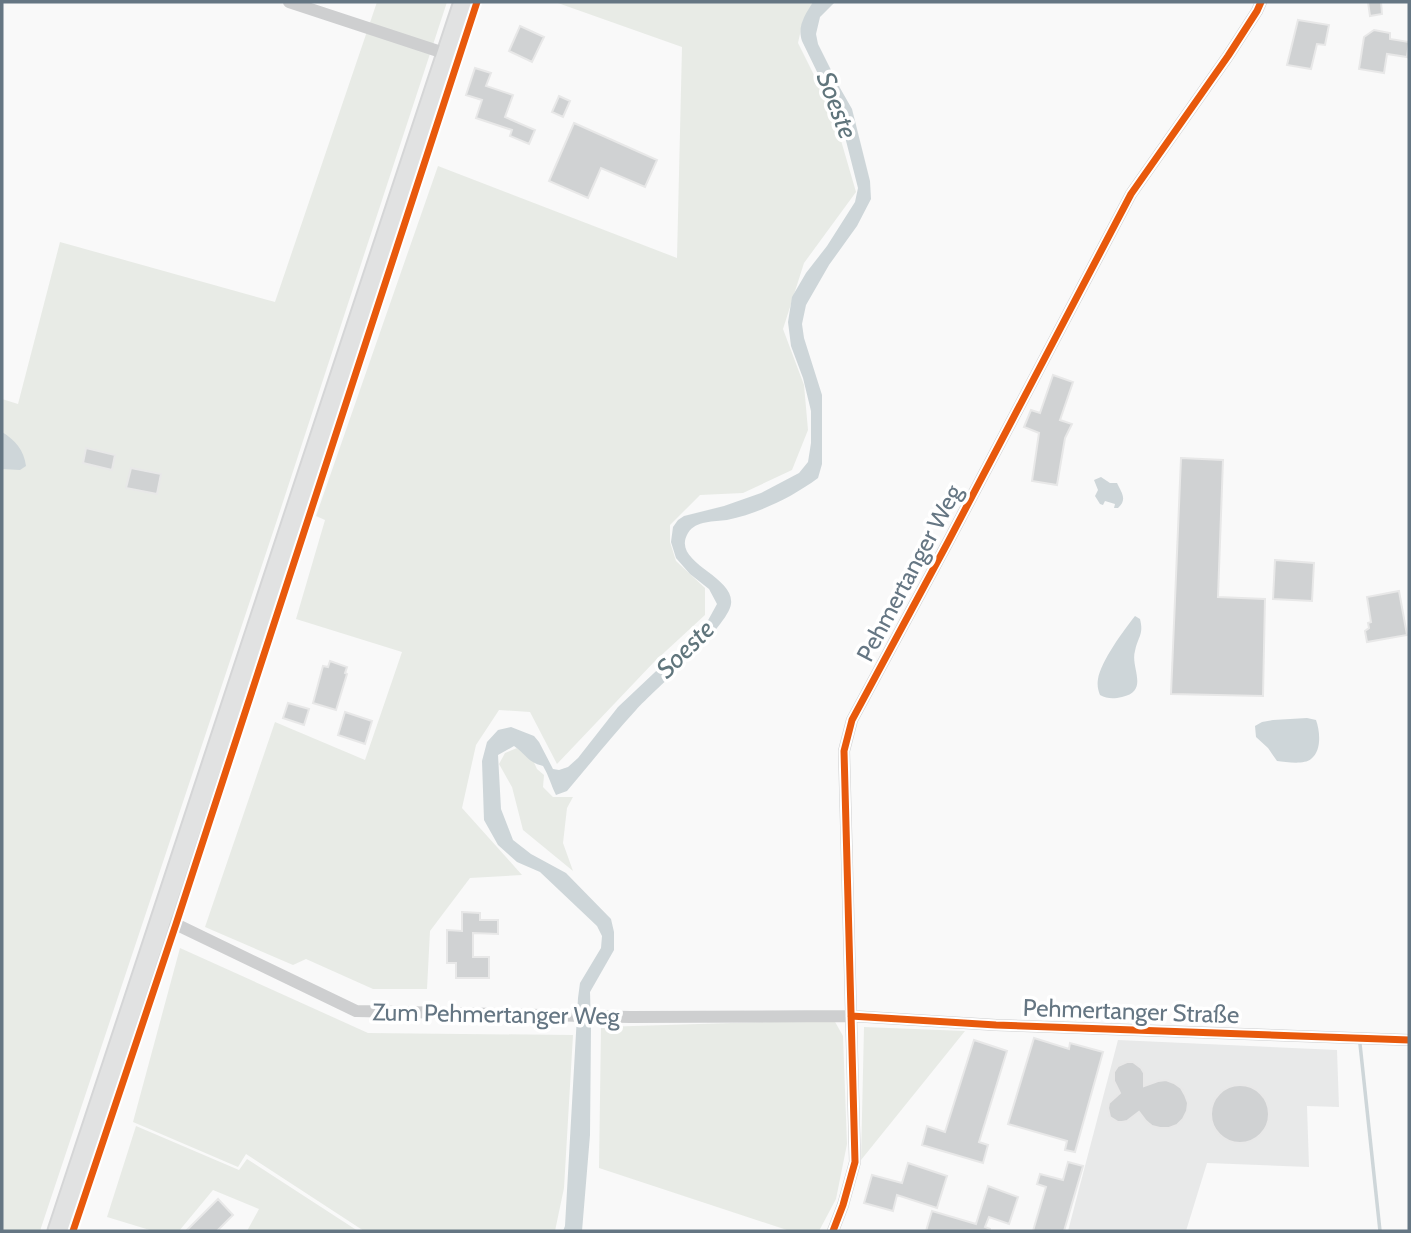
<svg xmlns="http://www.w3.org/2000/svg" width="1411" height="1233" font-family="Cabin,sans-serif">
<style>
.built{fill:#e8e9e9}
.green{fill:#e8ebe6}
.water{fill:#ced6d9}
.lines{fill:none;stroke-linecap:round;stroke-linejoin:round}
.stream{stroke:#ced6d9;stroke-width:3.5}
.building{fill:#d0d2d3;stroke:#e8e8e8;stroke-width:2}
.primary-casing{stroke:#d5d6d7;stroke-width:23}
.minor{stroke:#cecfd0;stroke-width:12}
.primary{stroke:#e1e2e2;stroke-width:19}
.cycleway-casing{stroke:#fff;stroke-width:11}
.cycleway{stroke:#e8590c;stroke-width:7}
.labels{text-anchor:middle;dominant-baseline:central;stroke-width:7;stroke-linejoin:round;paint-order:stroke}
.street-label{font-size:24px;fill:#657683;stroke:#fff}
.water-label{font-size:26px;font-style:italic;fill:#60757c;stroke:#fff}
</style>
<rect width="100%" height="100%" fill="#f9f9f9"/>
<!-- built -->
<path class="built" d="M1118,1040L1337,1050L1339,1107L1307,1106L1309,1167L1207,1163L1186,1231H1068Z"/>
<!-- green -->
<path class="green" d="M377,2H447L280,511L40,1231H2V399L18,404L60,242L275,302Z
M555,2H816L803,20L798,43L833,113L856,192L804,263L783,329L804,385L808,430L792,470L743,493L700,495L670,525V542L676,561L705,588V615L654,662L557,764L530,712L499,710L476,745L462,808L522,875L470,878L430,931L427,989H373L306,959L293,965L205,927L275,722L365,760L402,652L296,619L325,520L316,516L438,166L677,258L682,47Z
M517,748L532,758L537,769L544,775L543,787L553,797H573L567,808L563,843L573,871L523,830L512,787L499,764L505,753Z
M180,948L368,1033L573,1035L564,1188L555,1231H364L246,1154L238,1167L133,1122Z
M834,1020L843,1036L847,1144L836,1199L819,1231H790L599,1168L601,1027Z
M864,1027L965,1031L861,1160Z
M136,1126L239,1170L247,1159L358,1231H247L259,1209L213,1190L179,1231H153L107,1217Z"/>
<!-- water -->
<path class="water" d="M813,2H835L820,17L816,34L818,44L840,88L852,109L870,181L871,199L857,226L829,265L806,305L802,324L804,338L822,395V464L818,478C791,498 759,513 727,520C714,522 696,520 688,533C670,563 735,575 731,604C728,627 654,690 636,710C612,736 590,764 567,791L556,795C551,785 549,776 543,766C527,762 527,755 514,746L498,755L501,809L513,840L531,854L566,873L611,919L614,932V950L590,992L591,1026L590,1135L582,1231H563L565,1226L578,998L580,983L601,948L602,936L597,926L540,872L517,862L498,845L484,820L482,761L487,742L498,730L511,727L534,736L539,742L553,769L559,770L568,767L578,758L618,707L706,624L717,604L709,589L690,574L676,558L671,542L673,527L678,520L684,516L724,506L761,493L799,473L808,462L811,443V411L803,378L791,346L788,322L792,297L806,273L827,246L855,202L858,188L841,121L802,41C797,26 805,15 813,2Z
M2,432C15,440 24,450 26,466L20,470L2,469Z
M1101,477L1110,483H1117C1121,492 1128,499 1118,508H1114L1115,504L1105,501L1103,505L1100,504L1095,496L1098,490L1094,480Z
M1135,616L1140,619C1144,635 1138,636 1135,651C1130,667 1150,691 1122,697C1114,699 1107,699 1100,695C1098,690 1097,685 1098,679C1101,661 1124,630 1135,616Z
M1307,718L1316,720C1320,731 1322,751 1311,759C1304,765 1286,762 1277,761L1268,748L1256,737L1255,726L1262,722L1273,720Z"/>
<g class="lines">
<!-- stream -->
<path class="stream" d="M1360,1044L1380,1231"/>
</g>
<!-- building -->
<path class="building" d="M1368,2H1381L1382,14L1370,16Z
M1298,20L1329,25L1325,45L1317,44L1311,69L1287,65Z
M520,26L544,37L532,62L509,51Z
M1374,30L1390,33V39L1409,42L1407,57L1387,54L1384,73L1359,69L1364,37Z
M475,68L491,73L486,86L513,95L505,117L535,130L529,144L510,136L512,130L476,118L482,100L466,95Z
M559,96L570,101L563,117L552,112Z
M574,123L657,160L645,187L601,168L588,198L549,181Z
M1053,375L1073,382L1060,420L1072,424L1065,438L1057,485L1032,481L1039,433L1024,427L1031,410L1040,413Z
M86,448L115,455L112,470L83,463Z
M1181,458L1223,460L1218,597L1265,599L1263,696L1171,694Z
M131,468L161,474L157,494L126,488Z
M1275,560L1314,563L1312,601L1273,599Z
M1399,591L1407,635L1367,642L1365,631L1369,628L1368,623L1371,622L1367,597Z
M330,661L347,667L345,673L347,674L336,710L313,703L323,666L328,667Z
M288,703L309,709L304,725L283,718Z
M345,712L372,721L365,744L338,735Z
M462,912L480,913V920H498V934L473,933V957H489V978H456V963H447V930L462,931Z
M1034,1038L1069,1049L1070,1043L1103,1052L1075,1152L1065,1150L1067,1141L1008,1124Z
M974,1040L1007,1051L979,1142L988,1145L983,1163L922,1145L927,1126L945,1132Z
M1127,1062H1133L1141,1068L1144,1073V1086L1158,1081L1166,1080L1174,1083L1181,1088L1185,1095L1188,1103L1187,1111L1183,1119L1177,1125L1169,1128H1160L1152,1126L1146,1121L1139,1112L1127,1121L1122,1122H1118L1110,1117L1108,1108L1109,1103L1120,1093L1114,1081V1072L1118,1066Z
M1211 1114a29 29 0 1 1 58 0a29 29 0 1 1-58 0Z
M1068,1162L1083,1166L1064,1231H1033L1046,1187L1037,1184L1040,1174L1063,1180Z
M908,1163L947,1176L937,1208L897,1195L893,1211L864,1203L872,1175L902,1183Z
M988,1186L1018,1197L1009,1224L989,1217L985,1227L990,1229V1231H926L932,1211L976,1224Z
M218,1199L233,1215L217,1231H186Z"/>
<g class="lines">
<defs>
<path id="primary" d="M58,1231L464,2"/>
</defs>
<!-- primary casing -->
<use href="#primary" class="primary-casing"/>
<!-- minor -->
<path class="minor" d="M289,2L447,54
M163,918L356,1011L630,1017L851,1016L996,1025L1409,1040
M833,1231L843,1205L855,1162L844,751L852,720L948,542L1131,194L1228,56L1257,11L1261,2"/>
<!-- primary -->
<use href="#primary" class="primary"/>
<defs>
<path id="cycleway" d="M851,1016L996,1025L1409,1040
M73,1231L176,924L477,2
M833,1231L843,1205L855,1162L844,751L852,720L948,542L1131,194L1228,56L1257,11L1261,2"/>
</defs>
<!-- cycleway casing -->
<use href="#cycleway" class="cycleway-casing"/>
<!-- cycleway -->
<use href="#cycleway" class="cycleway"/>
</g>
<g class="labels">
<!-- street labels -->
<g class="street-label">
<text transform="translate(909 573) rotate(-62)">Pehmertanger Weg</text>
<text transform="translate(1131 1011) rotate(2)">Pehmertanger Straße</text>
<text transform="translate(496 1014) rotate(1)">Zum Pehmertanger Weg</text>
</g>
<!-- water labels -->
<g class="water-label">
<text transform="translate(837 105) rotate(69)">Soeste</text>
<text transform="translate(685 649) rotate(-45)">Soeste</text>
</g>
</g>
<!-- border -->
<rect width="1411" height="1233" fill="none" stroke="#657683" stroke-width="7"/>
</svg>
